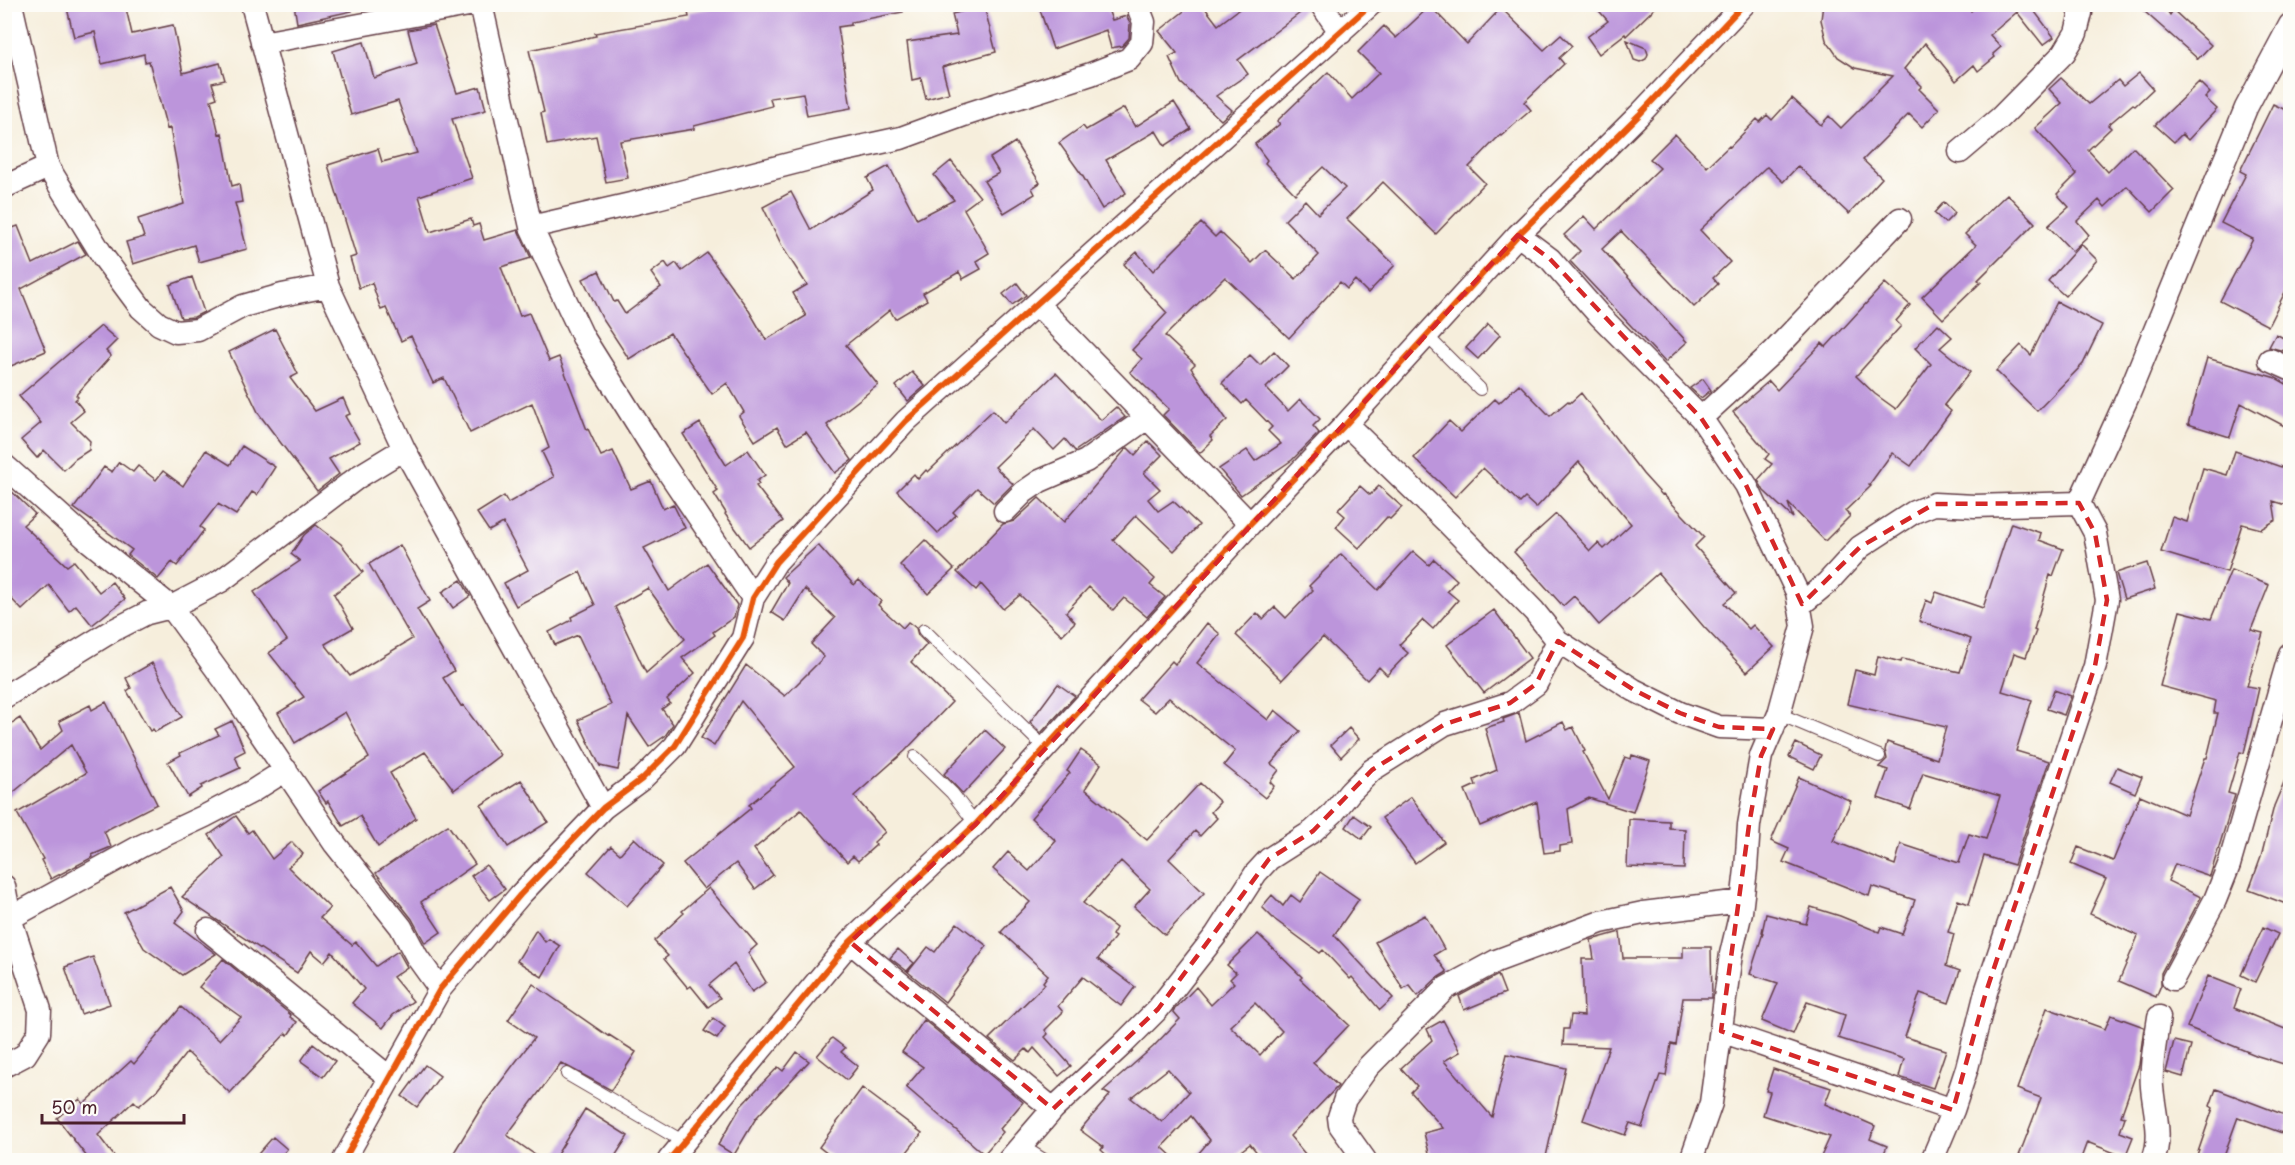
<svg xmlns="http://www.w3.org/2000/svg" width="2295" height="1165" font-family="'Playpen Sans',sans-serif">
<style>
.building{fill:#bc95db;fill-rule:evenodd}
.lines{fill:none;stroke-linecap:round;stroke-linejoin:round}
.lane-casing{stroke:#643e46;stroke-width:14}
.street-casing{stroke:#643e46;stroke-width:25}
.lane{stroke:#fff;stroke-width:12}
.street{stroke:#fff;stroke-width:22}
.cycleway-casing{stroke:#fdfcf7;stroke-width:10}
.cycleway{stroke:#e8590c;stroke-width:6}
.marked{fill:none;stroke:#d62828;stroke-width:4.5;stroke-dasharray:12 8;stroke-linejoin:round}
</style>
<rect width="100%" height="100%" fill="#fdfcf7"/>
<filter id="ink" filterUnits="userSpaceOnUse"><feTurbulence type="fractalNoise" baseFrequency=".0167" numOctaves="2"/><feDisplacementMap in="SourceGraphic" scale="12" xChannelSelector="R" yChannelSelector="G"/><feConvolveMatrix kernelMatrix="1 2 1 2 8 2 1 2 1" color-interpolation-filters="sRGB"/></filter>
<filter id="wash" filterUnits="userSpaceOnUse"><feTurbulence type="fractalNoise" baseFrequency=".008" numOctaves="4" result="noise"/><feDisplacementMap in="SourceGraphic" scale="24" xChannelSelector="R" yChannelSelector="G"/><feGaussianBlur stdDeviation="1.35" result="paint"/><feColorMatrix in="noise" values="0 0 0 0 0 0 0 0 0 0 0 0 0 0 0 0 0 1.4 0 .05"/><feComposite in="paint" operator="in"/></filter>
<g filter="url(#wash)">
<rect width="100%" height="100%" fill="#f6eedc"/>
<g id="blocks">
<!-- building -->
<path class="building" d="M66,4H125L132,34L173,25L183,73L220,63L225,80L212,83L217,98L211,100L219,134L222,133L232,186L239,184L242,202L235,203L247,249L199,262L194,245L133,264L126,242L144,237L138,219L184,204L170,128L167,129L149,61L145,62L144,54L102,64L95,32L74,37Z
M294,4H351L352,11L297,23Z
M732,4H902L903,12L851,22V25L838,27L851,108L807,116L803,93L770,98L772,106L694,126V129L620,141L628,178L606,182L596,136L547,145L541,113L544,112L529,50L596,36L595,33L689,17L688,12Z
M1038,4H1106L1112,20L1127,16L1130,24L1129,38L1122,46L1111,48L1106,30L1053,49Z
M1193,4H1202L1218,25L1246,4H1308V7L1238,60L1248,74L1216,96L1232,110L1221,120L1181,83L1169,57L1177,53L1159,31Z
M1593,4H1659L1626,36L1625,34L1599,54L1587,37L1608,21Z
M1823,4H1964L1971,11L1979,4H2029L2054,37L2043,45L2017,12L1990,35L2001,47L1993,54L1995,57L1978,71L1974,65L1956,81L1925,43L1904,69L1922,86L1919,89L1939,109L1922,127L1909,114L1863,160L1882,178L1849,214L1798,166L1783,182L1767,167L1765,168L1700,230L1730,262L1713,278L1718,284L1694,307L1621,231L1602,249L1687,342L1665,362L1570,261L1580,251L1564,235L1584,216L1596,229L1660,168L1650,159L1675,134L1707,167L1729,146L1730,147L1757,119L1760,122L1767,115L1772,120L1792,98L1821,125L1829,116L1841,128L1893,76L1855,68L1838,57L1826,40L1821,20Z
M2136,4H2162L2170,15L2173,10L2211,45L2198,59Z
M984,6L996,52L942,67L949,93L926,99L921,78L912,80L907,42L957,35L952,14Z
M1430,6L1467,44L1501,8L1544,50L1561,35L1572,46L1559,58L1564,64L1524,102L1531,110L1501,136L1500,135L1469,167L1485,183L1436,234L1383,182L1347,219L1395,265L1368,293L1355,280L1347,289L1340,282L1289,338L1225,277L1165,336L1195,364L1191,368L1227,420L1210,436L1213,440L1200,453L1163,415L1169,409L1130,372L1142,359L1132,350L1167,313L1143,287L1124,264L1137,252L1153,271L1201,223L1215,237L1220,232L1252,263L1265,250L1296,279L1319,255L1285,220L1305,200L1318,214L1345,188L1323,167L1295,194L1265,163L1267,160L1255,144L1280,124L1277,121L1328,72L1352,99L1379,73L1358,52L1384,26L1396,38Z
M434,25L457,93L480,87L486,110L452,119L472,178L419,196L430,232L471,219L473,226L479,224L484,240L518,230L531,258L501,267L520,316L529,313L549,361L559,357L587,430L588,429L601,456L613,451L631,489L651,481L663,509L673,504L685,528L644,548L669,591L707,563L737,605L734,617L713,632L715,635L682,658L695,673L667,699L670,703L662,709L673,724L665,736L649,747L628,716L618,770L600,766L578,720L611,705L578,635L555,645L549,632L572,620L571,617L595,605L580,572L516,606L504,583L528,570L503,523L489,531L477,513L504,496L508,503L554,477L542,452L549,448L532,403L470,433L444,378L433,383L411,336L401,341L386,308L381,310L372,283L359,288L350,258L356,256L328,165L378,149L382,162L417,153L398,101L351,115L333,51L364,42L374,78L417,64L408,30ZM648,588L685,639L646,673L615,607Z
M1627,40L1646,48L1648,54L1646,59L1640,62L1634,60Z
M2139,73L2153,89L2135,106L2133,104L2108,125L2111,128L2088,150L2108,172L2133,147L2174,190L2152,212L2127,186L2105,207L2099,200L2077,221L2089,235L2072,251L2048,226L2069,207L2057,194L2077,174L2035,128L2062,103L2049,89L2061,78L2089,104L2118,80L2123,86Z
M2199,82L2210,93L2205,98L2217,109L2188,140L2182,134L2174,142L2155,125Z
M1174,102L1191,129L1165,146L1156,131L1106,160L1126,193L1102,209L1082,175L1059,143L1083,126L1086,130L1124,108L1135,127Z
M2273,104L2290,112V282L2268,326L2220,301L2253,239L2221,223L2246,174L2240,171Z
M1015,142L1040,183L1032,188L1035,194L1004,213L984,181L999,173L990,158Z
M951,161L980,197L964,209L989,253L976,261L981,269L963,279L959,272L923,293L927,300L895,319L890,310L846,345L878,385L827,425L852,460L835,473L806,432L787,444L777,427L755,441L739,416L744,412L727,383L712,394L670,333L629,359L602,318L583,279L599,271L614,302L617,301L625,314L661,287L651,273L665,262L669,268L676,263L682,271L707,253L748,309L766,340L806,316L793,293L807,285L783,248L763,207L791,192L811,230L873,190L867,178L889,166L917,219L954,200L934,175Z
M2007,194L2035,223L1978,280L1981,282L1943,319L1922,297L1976,245L1965,234Z
M1944,202L1955,213L1945,223L1934,213Z
M18,226L33,264L78,241L86,254L21,289L46,351L11,366L4,350V231Z
M2081,244L2097,260L2065,296L2048,281Z
M192,277L204,312L194,317L181,318L170,285Z
M1017,283L1026,295L1012,305L1003,294Z
M1885,283L1910,305L1896,321L1901,326L1856,376L1875,394L1896,409L1931,364L1915,348L1938,324L1952,337L1940,348L1970,372L1944,405L1951,411L1911,466L1892,453L1869,485L1871,486L1845,511L1850,516L1825,541L1788,503L1793,518L1764,491L1758,480L1772,464L1765,459L1769,454L1733,412L1769,381L1777,390L1822,343L1826,347Z
M2057,302L2102,325L2083,364L2037,411L1996,371L2021,345L2031,355Z
M1488,324L1500,335L1478,359L1466,348Z
M101,326L117,340L106,351L111,356L76,395L78,397L75,400L84,411L71,422L90,441L89,450L75,459L64,470L44,450L37,458L21,440L41,423L19,396Z
M275,329L298,374L290,378L315,411L343,398L350,414L345,416L360,442L329,459L339,474L317,491L259,414L229,352Z
M2276,334L2289,341L2284,351L2269,347Z
M1274,351L1288,366L1266,388L1288,411L1300,399L1320,419L1313,426L1319,433L1292,460L1241,495L1219,469L1247,450L1255,461L1281,444L1268,431L1272,427L1246,400L1242,404L1222,383L1250,355L1260,365Z
M2207,358L2276,378L2290,386V429L2241,403L2230,437L2188,424Z
M912,372L925,386L908,401L896,386Z
M1056,373L1101,420L1116,407L1125,417L1075,451L1065,439L1054,450L1034,429L995,467L1013,484L994,503L977,488L953,512L956,515L938,533L897,491L914,474L918,479L926,470L928,472L993,410L1004,423Z
M1703,379L1711,390L1701,398L1690,388Z
M1519,384L1550,416L1568,401L1570,403L1581,393L1643,474L1662,495L1663,494L1704,537L1695,546L1736,593L1724,603L1749,629L1753,625L1774,647L1747,672L1704,627L1658,573L1599,625L1574,596L1563,606L1514,552L1556,514L1590,551L1598,543L1604,549L1631,524L1579,462L1536,508L1525,498L1520,503L1483,468L1455,497L1414,458L1449,421L1461,432L1495,399L1499,403Z
M700,423L726,465L748,450L765,475L757,481L759,484L756,486L783,521L749,547L725,514L726,513L714,494L718,491L683,434Z
M1148,441L1162,455L1144,473L1160,489L1148,499L1158,511L1173,501L1199,525L1174,551L1136,515L1113,540L1155,579L1150,585L1165,597L1147,617L1124,598L1113,610L1089,587L1066,612L1075,622L1062,635L1020,595L1003,609L981,584L976,590L957,572L1003,524L1014,521L1039,498L1064,522L1126,449L1128,448L1135,455Z
M242,446L275,467L257,495L252,492L236,515L218,504L200,527L204,530L177,566L172,562L158,579L128,555L132,550L74,508L104,467L112,472L119,462L133,472L138,466L156,480L163,471L183,486L206,450L230,465Z
M2235,451L2290,470V506L2273,501L2276,520L2261,529L2242,524L2227,572L2161,552L2172,517L2187,522L2203,468L2227,475Z
M4,484L35,514L23,525L67,566L74,561L99,592L112,582L125,599L92,625L76,605L69,611L49,585L22,610L4,591Z
M1360,486L1370,495L1379,486L1402,507L1390,519L1387,517L1359,548L1336,527L1345,516L1338,510Z
M2011,523L2041,533L2039,540L2063,549L2053,576L2050,575L2034,630L2036,631L2026,657L2014,653L2002,691L2032,700L2016,751L2049,761L2014,865L1984,856L1969,904L1958,900L1948,932L1954,934L1946,966L1960,971L1949,1003L1920,993L1905,1037L1946,1050L1933,1088L1899,1077L1904,1059L1838,1038L1845,1015L1807,1002L1793,1034L1762,1021L1778,983L1750,974L1763,933L1762,932L1766,914L1806,924L1811,907L1840,916L1879,932L1881,927L1902,934L1915,900L1872,886L1869,896L1783,862L1789,849L1771,841L1799,777L1851,801L1833,841L1895,865L1901,844L1959,863L1969,834L1986,839L2000,796L1923,773L1910,809L1878,798L1888,770L1879,767L1887,759L1885,750L1887,742L1937,759L1946,727L1847,704L1855,670L1874,675L1878,656L1901,662L1902,659L1960,672L1971,639L1919,621L1926,600L1932,603L1936,592L1983,608Z
M316,525L341,544L363,572L334,594L353,628L325,644L350,676L412,639L369,564L400,545L430,601L417,609L454,671L443,678L461,706L463,705L500,755L454,790L425,752L390,773L416,818L378,847L360,816L343,826L328,801L326,803L318,791L369,758L345,712L295,743L278,713L304,697L269,653L287,640L254,592L300,561L291,554L304,535Z
M925,540L954,569L928,594L900,565Z
M818,545L854,585L859,580L881,601L878,605L903,628L908,622L916,628L918,635L927,644L911,662L952,702L905,751L854,796L885,832L874,842L876,845L858,861L853,856L847,862L801,810L754,849L773,875L755,889L736,863L704,889L683,863L751,808L749,805L795,767L741,701L714,746L701,738L746,665L785,696L824,657L811,644L835,618L805,589L785,621L771,612L788,583L783,577Z
M1413,551L1429,565L1434,559L1457,580L1447,591L1458,600L1433,629L1423,620L1399,645L1408,653L1387,675L1379,667L1367,680L1323,637L1282,680L1236,635L1257,613L1263,619L1275,607L1286,618L1313,590L1309,586L1341,554L1378,590Z
M2147,563L2155,589L2124,599L2116,573Z
M2231,570L2269,585L2251,630L2263,633L2247,686L2259,688L2244,753L2240,752L2228,793L2235,795L2210,876L2175,864L2168,881L2201,897L2161,973V985L2156,997L2119,981L2138,936L2090,914L2106,879L2071,864L2078,847L2113,861L2140,795L2186,815L2205,758H2207L2218,713H2214L2216,701L2160,686L2180,611L2211,619Z
M461,580L470,596L453,608L442,592Z
M1494,610L1530,658L1484,693L1447,645Z
M1207,623L1220,634L1197,663L1268,720L1275,710L1300,731L1271,764L1279,770L1270,782L1274,786L1265,798L1224,765L1235,751L1169,698L1155,712L1138,699L1172,661L1175,664Z
M152,663L182,717L155,732L153,729L150,731L127,691L131,688L126,678Z
M1058,684L1075,696L1041,733L1030,722Z
M2054,690L2071,696L2064,715L2047,709Z
M106,702L157,804L104,831L111,847L92,855L93,857L51,879L41,860L43,859L17,813L86,773L71,745L4,800V728L20,718L40,750L63,730L59,721L90,705L92,710Z
M1519,713L1526,741L1563,722L1567,730L1573,727L1585,751L1583,752L1608,799L1625,757L1631,759L1632,755L1650,761L1633,812L1589,798L1568,809L1572,844L1560,846V851L1544,853L1537,802L1480,826L1465,790L1476,785L1474,780L1497,770L1485,728L1504,722L1503,719Z
M232,721L245,751L235,756L240,768L201,786L202,788L188,797L168,762L181,755L180,753L219,735L215,729Z
M1349,728L1359,739L1341,757L1331,745Z
M985,730L1005,749L963,794L944,774Z
M1796,743L1821,755L1814,769L1789,757Z
M1081,750L1101,764L1085,789L1147,840L1200,783L1220,802L1211,812L1217,818L1200,836L1195,831L1169,859L1204,893L1165,935L1134,907L1150,889L1121,861L1083,903L1116,928L1112,935L1115,937L1098,959L1135,987L1121,1006L1083,977L1058,1006L1063,1012L1045,1030L1048,1034L1045,1037L1071,1066L1059,1076L1034,1048L1030,1053L1026,1049L1015,1060L989,1039L1045,984L1043,982L1048,975L1001,932L1030,902L993,869L1008,852L1029,871L1056,841L1031,818L1070,773L1067,771Z
M2117,767L2142,777L2135,793L2110,782Z
M2290,768V890L2286,904L2249,890L2261,857L2274,806Z
M521,780L548,822L508,847L481,805Z
M1411,797L1444,842L1415,863L1382,818Z
M1354,815L1371,827L1362,839L1346,827Z
M236,816L248,833L252,830L272,859L292,842L303,854L288,867L330,908L320,918L352,945L356,942L376,966L398,951L407,967L393,977L413,1001L393,1015L383,1028L352,1003L364,989L332,952L324,962L311,951L297,973L182,897L224,857L209,835Z
M1629,819L1669,821V828L1685,829L1684,869L1627,867Z
M448,825L475,864L421,902L441,932L425,943L412,919L376,873Z
M634,838L663,865L627,906L588,872L611,846L620,854Z
M486,865L505,889L490,900L471,876Z
M1320,872L1359,899L1334,935L1393,998L1380,1010L1352,977L1350,979L1323,950L1320,953L1274,919L1262,907L1272,895L1283,906L1291,895L1300,902Z
M170,887L184,911L175,923L216,954L182,975L144,948L124,912Z
M709,888L757,945L748,953L766,982L752,992L734,964L709,985L720,998L708,1007L691,986L688,988L664,959L668,956L654,941L684,913L682,911Z
M1425,915L1444,949L1434,955L1447,972L1437,978L1418,996L1409,985L1403,989L1375,942Z
M957,923L987,946L945,1002L908,972L928,947L935,952Z
M2263,927L2278,934L2255,982L2241,975Z
M536,930L545,942L549,939L560,946L542,977L517,961Z
M1620,932L1623,958H1683V947H1711L1712,998H1683L1676,1045L1671,1044L1666,1076L1660,1075L1642,1127L1630,1123L1625,1135L1583,1120L1609,1047L1563,1045L1564,1029H1569L1571,1015L1584,1016L1582,959H1594L1591,940Z
M1258,934L1302,977L1300,979L1349,1025L1313,1063L1338,1086L1290,1136L1311,1161H1264L1250,1144L1228,1161H1192L1210,1140L1191,1116L1162,1147L1177,1161H1113L1101,1150L1103,1147L1080,1130L1110,1095L1103,1091L1153,1047L1180,1019L1173,1011L1196,987L1211,1005L1234,983L1230,979L1236,973L1227,965ZM1255,1003L1282,1031L1260,1055L1230,1026ZM1168,1069L1189,1092L1162,1122L1131,1098Z
M898,949L914,963L907,971L890,958Z
M93,957L110,1004L81,1014L65,967Z
M223,959L291,1015L290,1017L297,1022L288,1035L286,1033L230,1093L187,1052L158,1089L139,1106L134,1101L98,1135L118,1161H90L57,1118L80,1099L84,1104L131,1061L134,1064L181,1007L219,1040L241,1017L199,987Z
M1498,975L1505,993L1464,1010L1459,996Z
M2208,976L2241,989L2234,1008L2290,1031V1066L2258,1056L2187,1027Z
M533,984L608,1036L609,1035L636,1052L611,1090L561,1063L507,1135L544,1161H463L453,1154L483,1105L534,1038L508,1020Z
M2047,1008L2105,1029L2111,1015L2144,1027L2139,1065L2121,1116L2125,1117L2120,1132L2133,1137L2125,1157L2087,1142L2080,1161H2017L2041,1098L2017,1089Z
M713,1018L725,1027L717,1039L704,1031Z
M924,1020L1023,1102L1000,1129L1003,1132L984,1154L906,1087L923,1067L902,1052Z
M1443,1020L1460,1052L1444,1061L1492,1117L1507,1054L1566,1068L1545,1161H1431L1424,1133L1443,1128L1411,1092L1417,1086L1401,1068L1432,1040L1427,1029Z
M832,1038L845,1048L841,1052L858,1066L847,1080L817,1056Z
M2174,1041L2191,1045L2183,1077L2166,1072Z
M313,1044L335,1061L323,1077L301,1061Z
M797,1052L809,1061L756,1118L734,1155L718,1145L741,1106L778,1067L783,1071Z
M425,1065L440,1076L417,1107L402,1096Z
M1773,1069L1831,1088L1825,1104L1875,1126L1870,1139L1887,1146L1881,1161H1819L1830,1137L1763,1115L1770,1092L1766,1091Z
M862,1088L922,1133L900,1161H837L819,1147Z
M2216,1089L2290,1117L2285,1134L2238,1117L2222,1161H2195L2213,1108L2210,1106Z
M585,1109L628,1136L612,1161H553Z
M273,1137L287,1149L277,1161H252Z"/>
</g>
</g>
<g filter="url(#ink)">
<use href="#blocks" fill-opacity="0" stroke="#643e46" stroke-width="1.5"/>
<g class="lines">
<defs>
<path id="lane" d="M1426,335L1480,389
M924,630L1045,748
M1779,714L1879,756
M915,757L952,793L976,824
M567,1074L684,1142
M1020,1145L1044,1160"/>
<path id="street" d="M11,4L48,167L104,258L141,308L159,324L176,332L198,330L243,306L282,295L328,286
M252,4L328,286L404,449L603,808
M481,4L531,227L583,337L657,455L753,598
M1321,4L1341,33
M262,43L474,4
M1960,152L2000,118L2064,53L2076,33L2081,13L2075,4
M4,187L48,167
M531,227L657,198L832,153L901,138L964,115L1091,74L1129,59L1142,43L1144,22L1137,4
M1518,235L1550,259L1600,316L1701,418L1746,485L1797,592L1803,626L1779,714L1761,756L1749,825L1746,869L1741,912L1731,954L1711,1103L1691,1160
M1038,305L1250,524
M2270,360L2290,369
M1701,418L1774,351L1900,219
M1346,424L1448,523L1534,611L1558,641L1634,690L1680,713L1719,727L1773,729
M4,465L89,541L171,607L225,681L335,844L401,927L417,957L440,989
M2079,503L2128,396L2246,108L2290,25
M1005,511L1024,492L1040,481L1086,461L1147,418
M1799,606L1827,583L1860,547L1914,512L1934,504L1975,506L2079,503
M4,697L110,632L147,613L171,607L221,581L358,477L404,449
M4,886L10,918L40,1010L39,1033L25,1055L4,1066
M10,918L141,846L205,816L251,792L286,770
M208,930L390,1078
M850,942L1053,1109
M2173,979L2215,900L2229,865L2290,654
M1721,1031L1953,1110
M344,1160L440,989L520,895L603,808L642,779L675,746L743,638L753,598L776,562L906,421L1371,4
M669,1160L850,942L976,824L1250,524L1346,424L1518,235L1639,115L1744,4
M1009,1160L1053,1109L1122,1045L1158,1009L1216,935L1256,873L1269,859L1313,831L1333,813L1350,792L1372,770L1445,724L1510,703L1536,684L1558,641
M1365,1160L1340,1125L1339,1117L1345,1099L1368,1067L1446,988L1496,961L1601,922L1643,913L1742,901
M1932,1160L1953,1110L1967,1068L1986,992L2095,666L2107,600L2095,533L2079,503
M2153,1160C2163,1137 2154,1111 2152,1087C2150,1064 2156,1039 2159,1017"/>
</defs>
<!-- lane casing -->
<use href="#lane" class="lane-casing"/>
<!-- street casing -->
<use href="#street" class="street-casing"/>
<!-- lane -->
<use href="#lane" class="lane"/>
<!-- street -->
<use href="#street" class="street"/>
<defs>
<path id="cycleway" d="M344,1160L440,989L520,895L603,808L642,779L675,746L743,638L753,598L776,562L906,421L1371,4
M669,1160L850,942L976,824L1250,524L1346,424L1518,235L1639,115L1744,4"/>
</defs>
<!-- cycleway casing -->
<use href="#cycleway" class="cycleway-casing"/>
<!-- cycleway -->
<use href="#cycleway" class="cycleway"/>
</g>
</g>
<!-- marked area -->
<path class="marked" d="M1518,235L1550,259L1701,418L1746,485L1802,604L1860,547L1934,504L2079,503L2095,533L2107,600L2095,666L1986,992L1953,1110L1721,1031L1749,825L1761,756L1773,729L1719,727L1680,713L1634,690L1558,641L1536,684L1510,703L1445,724L1372,770L1313,831L1269,859L1158,1009L1053,1109L850,942L976,824Z"/>
<!-- margin -->
<rect width="2295" height="1165" fill="none" stroke="#fdfcf7" stroke-width="24"/>
<!-- scale -->
<path d="M42 1114v9h142v-9" fill="none" stroke="#4a1f2b" stroke-width="3"/>
<text x="51" y="1114" font-size="18" fill="#4a1f2b" stroke="#fdfcf7" stroke-width="4.5" paint-order="stroke">50 m</text>
</svg>
